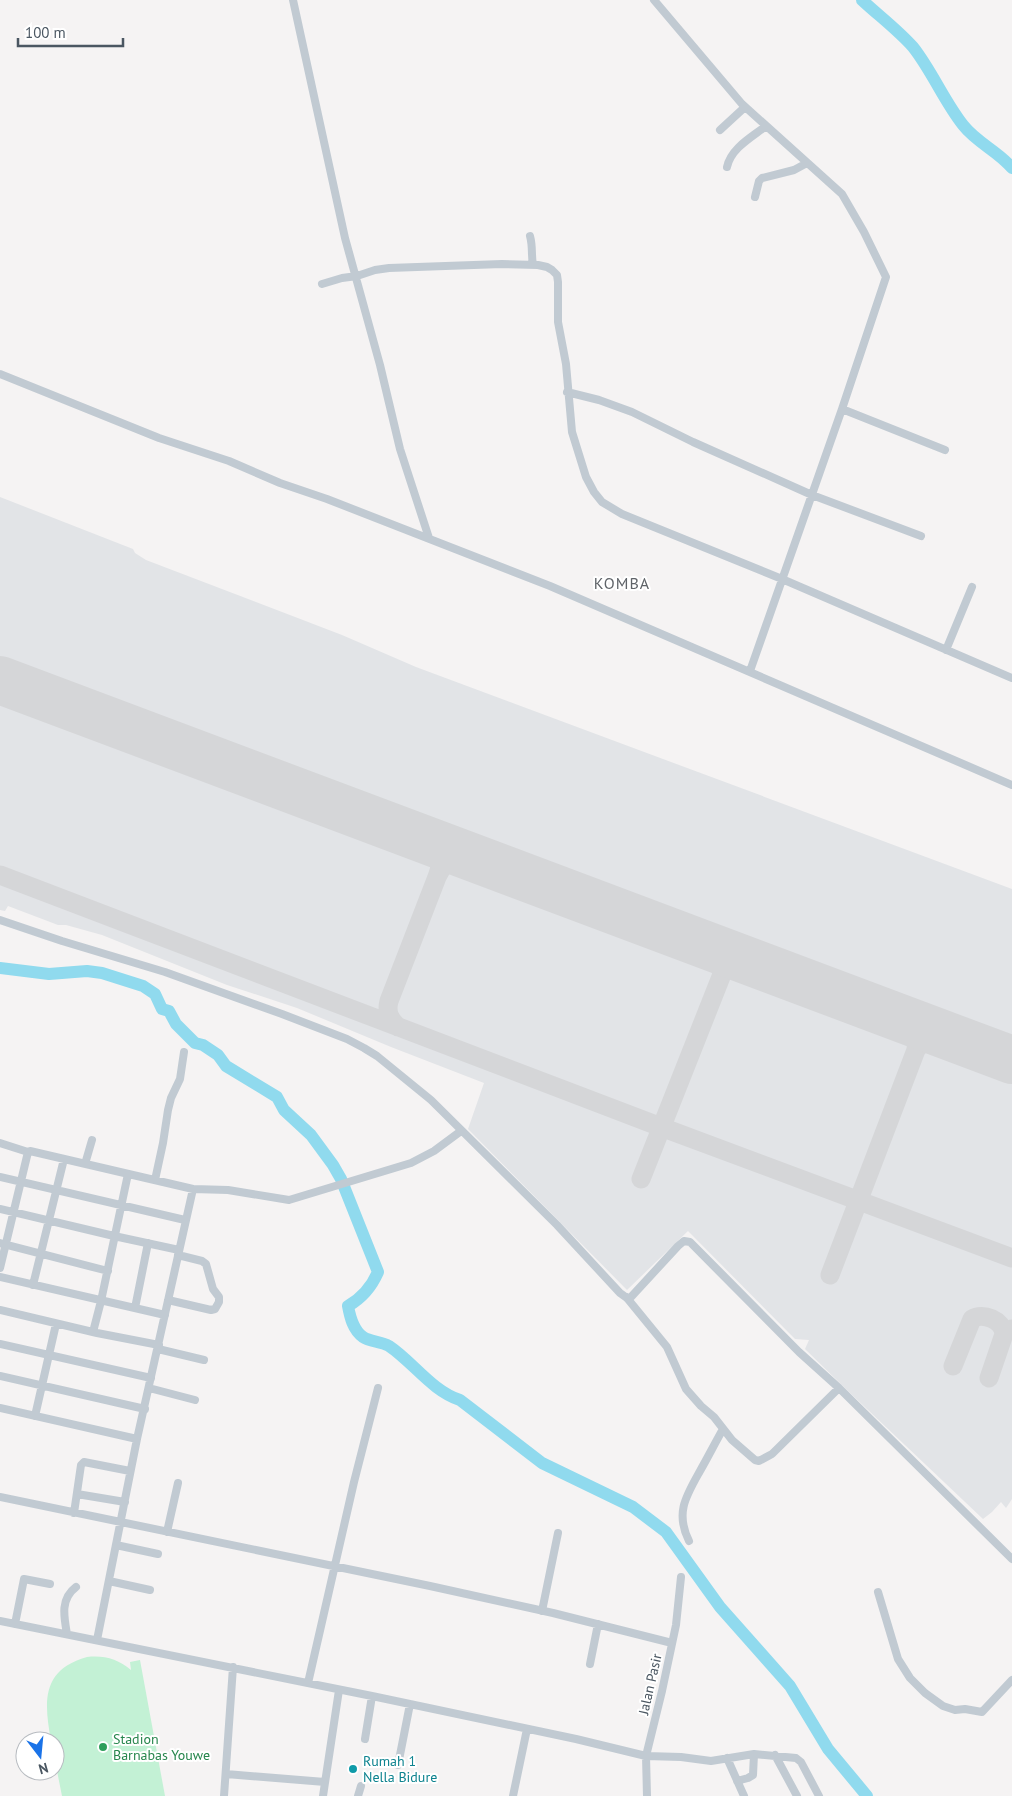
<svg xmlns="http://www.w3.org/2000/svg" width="1012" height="1796" font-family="'PT Sans',sans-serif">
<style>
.airport{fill:#e2e4e7}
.grass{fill:#c3f1d5}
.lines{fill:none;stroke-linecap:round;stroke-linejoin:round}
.river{stroke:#90daee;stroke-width:12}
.taxiway{stroke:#d5d6d8;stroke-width:19}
.runway{stroke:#d5d6d8;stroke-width:48}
.street{stroke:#c1cad2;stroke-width:8}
.leisure-dot{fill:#2e9e5b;stroke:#fff;stroke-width:2}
.culture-dot{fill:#0f9aa8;stroke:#fff;stroke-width:2}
.labels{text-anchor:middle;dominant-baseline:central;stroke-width:4;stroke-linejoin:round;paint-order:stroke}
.street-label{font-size:14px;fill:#4a5661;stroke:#fff}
.leisure-label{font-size:14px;fill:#27864d;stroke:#fff;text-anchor:start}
.culture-label{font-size:14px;fill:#0d838f;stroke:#fff;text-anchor:start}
.quarter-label{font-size:16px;letter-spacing:1px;fill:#5f6368;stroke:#fff}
</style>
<rect width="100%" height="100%" fill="#f5f3f3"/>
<!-- airport -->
<path class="airport" d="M0,497L133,549L135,553L146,560L342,635L416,667L1012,889V1499L1006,1508L1001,1502L992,1512L983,1519L849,1392L805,1349L809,1340L795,1339L688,1231L627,1290L468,1129L484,1083L391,1047L297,1008L227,985L102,935L66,925H58L8,906L5,911L0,910Z"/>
<!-- grass -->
<path class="grass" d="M87,1657C104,1655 118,1659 131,1670L130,1662L140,1660L165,1796H62L55,1761V1741H51C44,1702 41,1670 87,1657Z"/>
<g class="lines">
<!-- river -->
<path class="river" d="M862,0C878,15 898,30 913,47C932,71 944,101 963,125C977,143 998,151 1012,168
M0,968L49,974L87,971L102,973L143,986L155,994L162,1009L169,1011L176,1024L195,1043L203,1045L218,1055L226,1066L277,1097L284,1110L311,1135L333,1165L341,1179L378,1272C371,1288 362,1298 348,1306C350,1317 353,1330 363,1337C370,1342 381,1341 389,1346C413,1362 432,1391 460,1400L542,1463L633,1507L666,1532L720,1607L790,1686L828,1749L867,1796"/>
<!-- taxiway -->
<path class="taxiway" d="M416,836C437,847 446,852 437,877C451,847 469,858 495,865
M0,875L661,1127L1012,1258
M398,1027C390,1019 386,1013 389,1001L437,877
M916,1050C926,1036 936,1034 952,1037
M641,1179L730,954
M830,1275L916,1050L917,1035L903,1019
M953,1366L972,1319C983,1312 1003,1320 1004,1334
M989,1378L1004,1334L1012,1329"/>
<!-- runway -->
<path class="runway" d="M0,680L1012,1060"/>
<!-- street -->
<path class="street" d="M293,0L345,238L380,365L400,449L429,538
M654,0L742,104L842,194L864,232L886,277L842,409L750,671
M720,130L745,107
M727,167C731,148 752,137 766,126
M755,197L759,181L762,178L794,170L807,163
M530,236C533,247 531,254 533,265
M322,284L342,278L357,276L375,270L389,268L502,264L538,265L547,267L552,270L557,275L558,282V322L566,364L572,432L586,477L594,492L602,502L622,514L782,579L1012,678
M0,374L159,438L229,461L280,483L327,499L550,586L1012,785
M567,392L599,400L632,412L693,442L812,495L921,536
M842,409L945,450
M946,650L972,587
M0,920L62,941L165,972L282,1014L347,1039L364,1048L377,1056L431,1100L557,1225L620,1293L627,1298L667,1347L686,1389L701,1406L714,1417L732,1440L755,1460L759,1461L772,1454L839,1388
M0,1143L28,1152L30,1151L193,1189L228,1190L289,1200L411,1163L434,1151L461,1131
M85,1164L92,1140
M0,1177L185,1220
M155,1180L163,1143L168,1110L171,1098L180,1079L184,1052
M0,1209L114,1236L179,1250
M0,1243L108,1271
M0,1268L28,1152
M0,1277L165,1315
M33,1285L64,1159
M627,1298L631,1297L678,1246L684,1241L690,1242L799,1352L839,1388L1012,1559
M168,1300L211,1310L215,1309L219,1302V1297L213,1289L206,1264L202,1261L178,1255
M135,1308L148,1243
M0,1310L97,1333L159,1345
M93,1332L101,1301L128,1174
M0,1344L151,1378
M158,1349L204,1360
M0,1376L145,1409
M149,1388L195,1400
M0,1408L137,1439
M35,1416L56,1324
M77,1494L125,1502
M0,1497L430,1586L553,1613L672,1643
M74,1513L81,1465L84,1462L130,1471
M167,1532L178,1483
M689,1541C675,1513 686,1496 700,1471C708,1457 715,1443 723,1429
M116,1545L158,1554
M109,1581L150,1590
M878,1592L898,1659L910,1678L925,1693L943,1706L955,1710L965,1709L982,1712L1012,1680
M542,1611L558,1533
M0,1621L372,1696L576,1739L646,1756L681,1757L711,1761L754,1754L796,1758L801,1762L819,1796
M15,1624L24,1579L50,1584
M67,1634C64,1617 60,1599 76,1587
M97,1640L137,1439L193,1189
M590,1664L598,1624
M308,1683L354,1482L378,1388
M365,1739L372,1696
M775,1755L797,1796
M727,1758L744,1796
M398,1765L410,1704
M226,1774L325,1782
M737,1781L748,1778L753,1775L754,1754
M224,1796L233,1667
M323,1796L339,1690
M358,1796L361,1786
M513,1796L527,1729
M647,1796L646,1756L662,1691L676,1625L681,1577"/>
</g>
<!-- markers -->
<circle class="leisure-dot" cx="103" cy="1747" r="5"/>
<circle class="culture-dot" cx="353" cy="1769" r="5"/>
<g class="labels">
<!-- street labels -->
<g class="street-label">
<text transform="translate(650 1684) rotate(-77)">Jalan Pasir</text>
</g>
<!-- leisure labels -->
<g class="leisure-label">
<text x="113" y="1739">Stadion<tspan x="113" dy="16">Barnabas Youwe</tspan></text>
</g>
<!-- culture labels -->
<g class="culture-label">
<text x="363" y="1761">Rumah 1<tspan x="363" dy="16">Nella Bidure</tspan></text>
</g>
<!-- quarter labels -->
<g class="quarter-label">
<text x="622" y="583">KOMBA</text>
</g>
</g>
<!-- north arrow -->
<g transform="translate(40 1756) rotate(164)"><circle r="24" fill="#ffffff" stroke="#b7bbc0"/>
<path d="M0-4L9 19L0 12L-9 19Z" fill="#1a73e8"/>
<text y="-8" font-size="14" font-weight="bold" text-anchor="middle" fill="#4a5661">N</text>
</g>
<!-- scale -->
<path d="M18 38v8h105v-8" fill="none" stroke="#4a5661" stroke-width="2.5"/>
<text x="25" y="38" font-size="15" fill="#4a5661" stroke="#ffffff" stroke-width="4" paint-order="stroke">100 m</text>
</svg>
